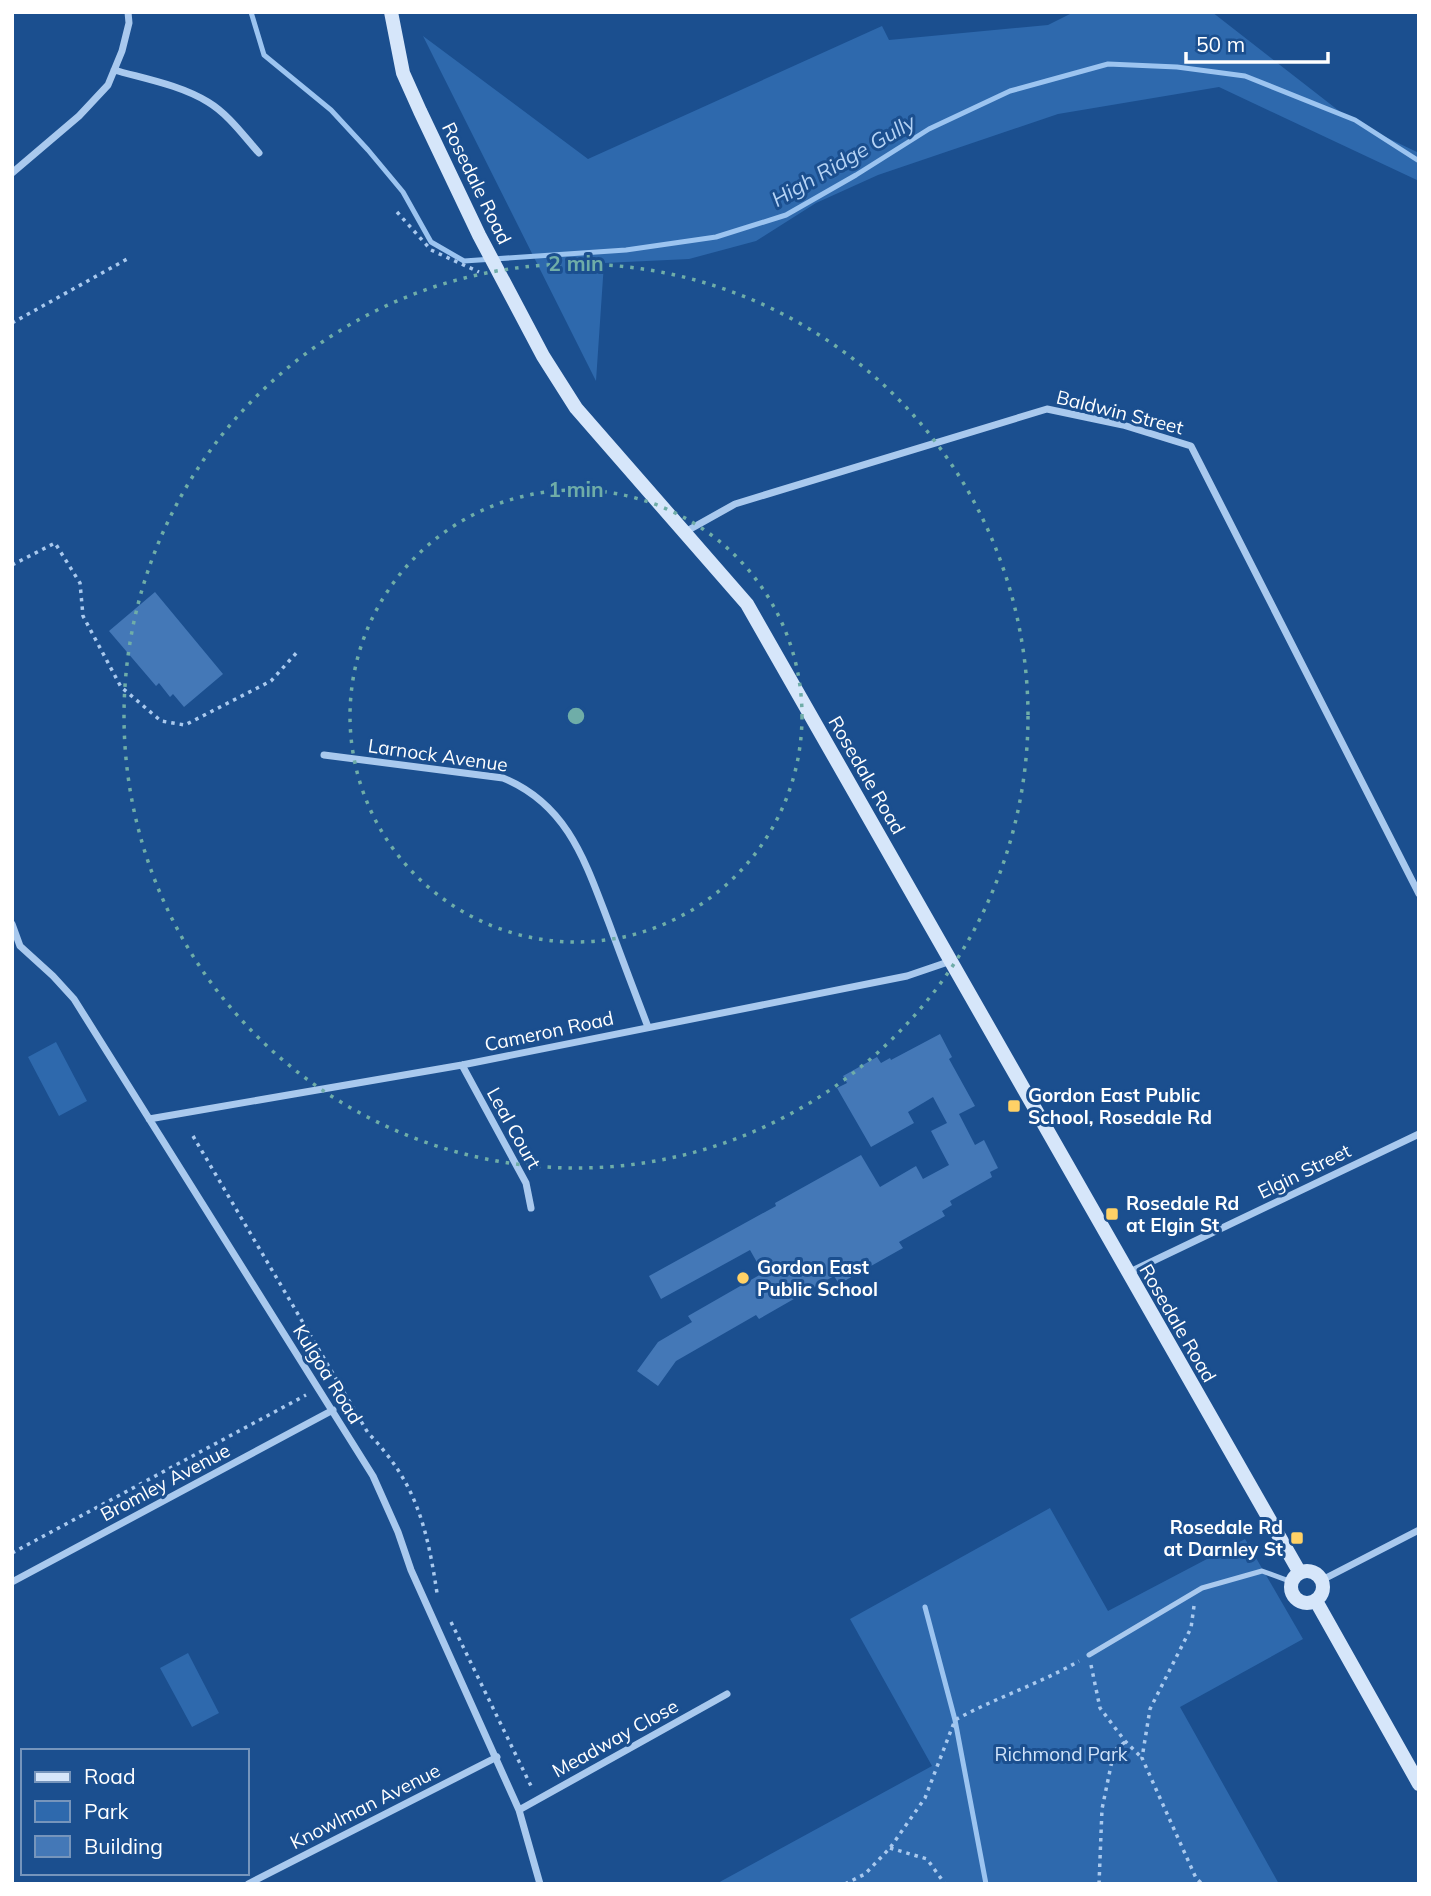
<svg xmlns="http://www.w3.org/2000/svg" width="1431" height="1896" font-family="Mulish,sans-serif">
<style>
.green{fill:#2e69ad}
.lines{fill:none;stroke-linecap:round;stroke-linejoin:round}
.stream{stroke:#9cc4f0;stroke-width:5}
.building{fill:#4478b7}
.path{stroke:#a9c9ee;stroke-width:3.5;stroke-dasharray:3.5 5;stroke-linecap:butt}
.lane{stroke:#a9c9ee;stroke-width:5}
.street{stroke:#a9c9ee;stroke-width:7}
.secondary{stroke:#d6e6fa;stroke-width:14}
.ring{fill:none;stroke:#6fada8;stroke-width:3.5;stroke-dasharray:3.5 7}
.poi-dot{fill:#ffd166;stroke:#1b4f8f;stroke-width:2.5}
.labels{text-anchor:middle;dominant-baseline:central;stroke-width:6;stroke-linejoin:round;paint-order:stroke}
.street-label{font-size:19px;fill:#fff;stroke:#1b4f8f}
.poi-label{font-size:19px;font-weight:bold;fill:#fff;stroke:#1b4f8f;text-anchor:start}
.park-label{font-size:19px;fill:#cfe3fa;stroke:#1b4f8f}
.water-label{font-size:21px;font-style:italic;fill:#b5d3f5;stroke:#1b4f8f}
.centre{fill:#6fada8;stroke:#1b4f8f;stroke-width:3.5}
.ring-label{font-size:21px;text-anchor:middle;font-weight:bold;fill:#6fada8;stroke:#1b4f8f;stroke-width:6;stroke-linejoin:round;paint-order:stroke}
</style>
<rect width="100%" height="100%" fill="#1b4f8f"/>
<!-- green -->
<path class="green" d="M1074,12H1212L1352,121L1419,153V181L1219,87L1058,114L878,175L816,203L756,241L689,259L604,263L596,381L423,36L588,159L882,26L889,40L1048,25Z
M56,1042L87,1101L59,1116L28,1057Z
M1050,1508L1108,1611L1245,1539L1303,1639L1180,1707L1279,1884H716L932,1766L850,1619Z
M188,1653L219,1713L192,1727L160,1668Z"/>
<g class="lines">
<!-- stream -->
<path class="stream" d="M251,12L264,55L331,110L368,150L403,192L431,242L464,261L626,250L716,237L786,215L856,175L929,129L1010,91L1108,64L1177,67L1245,76L1355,120L1419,161
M925,1607L955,1720L986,1884"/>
</g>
<!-- building -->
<path class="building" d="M155,592L223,674L184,707L173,694L170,697L159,683L156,686L109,631Z
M940,1034L952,1057L949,1059L975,1106L959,1114L975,1145L984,1140L998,1168L990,1172L992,1177L950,1201L952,1205L942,1211L945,1216L899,1242L903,1248L839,1284L834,1276L759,1319L756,1315L676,1361L658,1386L637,1371L658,1342L692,1322L688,1316L763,1273L750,1250L661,1299L649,1276L776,1206L775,1203L861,1155L880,1187L916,1166L923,1179L949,1165L931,1131L947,1123L933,1097L908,1112L914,1123L871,1147L837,1088L847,1083L843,1076L877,1057L881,1063L890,1058L891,1060Z"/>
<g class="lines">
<!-- path -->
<path class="path" d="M397,212L431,250L479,272
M12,323L129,258
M12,565L55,543L80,583L83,616L121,687L161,721L185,725L271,681L299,650
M193,1136L368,1433C416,1482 427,1527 437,1593
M12,1553L306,1395
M1194,1606L1191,1628L1150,1709L1142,1758L1196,1878L1202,1884
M451,1622L532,1788
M1091,1665L1100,1708L1125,1741L1142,1758
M890,1848L927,1859L945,1884
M845,1884L865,1874L890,1848L925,1798L955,1720C995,1698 1039,1684 1079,1661
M1099,1884L1102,1809L1114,1751L1125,1742"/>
<!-- lane -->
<path class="lane" d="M1089,1655L1202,1588L1262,1571L1292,1582"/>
<!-- street -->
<path class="street" d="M114,70C146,79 180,85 208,102C228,114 243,135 259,153
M12,173L79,116L108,85L122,51L129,23L128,12
M685,532L735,504L1047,409L1123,425L1191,446L1419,894
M324,755L503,778C569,805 586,864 610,926C622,959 635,993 648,1027
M12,924L20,946L53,976L74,999L373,1476L398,1532L411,1570L519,1810L540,1884
M462,1065L526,1183L531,1208
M149,1119L462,1065L907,976L951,961
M1128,1273L1419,1134
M1322,1580L1419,1530
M12,1582L333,1410
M519,1810L727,1694
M248,1884L497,1757"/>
<!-- secondary -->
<path class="secondary" d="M391,12L403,73L420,111L479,235L543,356L576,408L747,604L1300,1573
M1291 1587a16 16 0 1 1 32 0a16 16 0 1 1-32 0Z
M1316,1601L1419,1784"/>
</g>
<!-- distance rings -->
<g class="ring">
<circle cx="576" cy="716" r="226"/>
<circle cx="576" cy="716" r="452"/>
</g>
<!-- markers -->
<g class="poi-dot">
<rect x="1007" y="1099" width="14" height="14" rx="3.5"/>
<rect x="1105" y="1207" width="14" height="14" rx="3.5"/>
<circle cx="743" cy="1278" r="7"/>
<rect x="1290" y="1531" width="14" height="14" rx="3.5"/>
</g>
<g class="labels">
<!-- street labels -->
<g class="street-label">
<text transform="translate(477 183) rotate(64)">Rosedale Road</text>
<text transform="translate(1120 412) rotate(14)">Baldwin Street</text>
<text transform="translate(438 755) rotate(8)">Larnock Avenue</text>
<text transform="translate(867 775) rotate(60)">Rosedale Road</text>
<text transform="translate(549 1031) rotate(-12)">Cameron Road</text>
<text transform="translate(514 1128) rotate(61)">Leal Court</text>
<text transform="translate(1304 1171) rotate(-26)">Elgin Street</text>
<text transform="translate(1178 1323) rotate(60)">Rosedale Road</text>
<text transform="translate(328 1374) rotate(58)">Kulgoa Road</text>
<text transform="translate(165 1482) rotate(-28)">Bromley Avenue</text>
<text transform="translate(615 1738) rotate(-29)">Meadway Close</text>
<text transform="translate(365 1806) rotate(-27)">Knowlman Avenue</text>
</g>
<!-- poi labels -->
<g class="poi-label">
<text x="1028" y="1095">Gordon East Public<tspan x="1028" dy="22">School, Rosedale Rd</tspan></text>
<text x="1126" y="1203">Rosedale Rd<tspan x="1126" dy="22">at Elgin St</tspan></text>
<text x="757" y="1267">Gordon East<tspan x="757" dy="22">Public School</tspan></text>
<text x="1283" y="1527" text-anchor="end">Rosedale Rd<tspan x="1283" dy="22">at Darnley St</tspan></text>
</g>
<!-- park labels -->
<g class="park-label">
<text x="1061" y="1754">Richmond Park</text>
</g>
<!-- water labels -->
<g class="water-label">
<text transform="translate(843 160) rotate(-30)">High Ridge Gully</text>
</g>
</g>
<circle cx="576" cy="716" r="10" class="centre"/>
<g class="ring-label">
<text x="576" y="271">2 min</text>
<text x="576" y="497">1 min</text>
</g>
<!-- border -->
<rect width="1431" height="1896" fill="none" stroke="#ffffff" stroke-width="28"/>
<!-- legend -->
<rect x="21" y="1749" width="228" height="126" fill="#1b4f8f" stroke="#7695bc" stroke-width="2"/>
<rect x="35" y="1772" width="35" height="10" fill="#d6e6fa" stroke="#7695bc" stroke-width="2"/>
<text x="84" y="1784" font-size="21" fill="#ffffff">Road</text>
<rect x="35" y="1801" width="35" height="21" fill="#2e69ad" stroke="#7695bc" stroke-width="2"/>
<text x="84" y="1819" font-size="21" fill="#ffffff">Park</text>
<rect x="35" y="1836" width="35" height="21" fill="#4478b7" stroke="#7695bc" stroke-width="2"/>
<text x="84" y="1854" font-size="21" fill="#ffffff">Building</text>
<!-- scale -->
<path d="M1186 52v10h142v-10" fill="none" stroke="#ffffff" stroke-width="3.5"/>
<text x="1196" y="52" font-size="21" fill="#ffffff" stroke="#1b4f8f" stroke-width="5" paint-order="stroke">50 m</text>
</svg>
